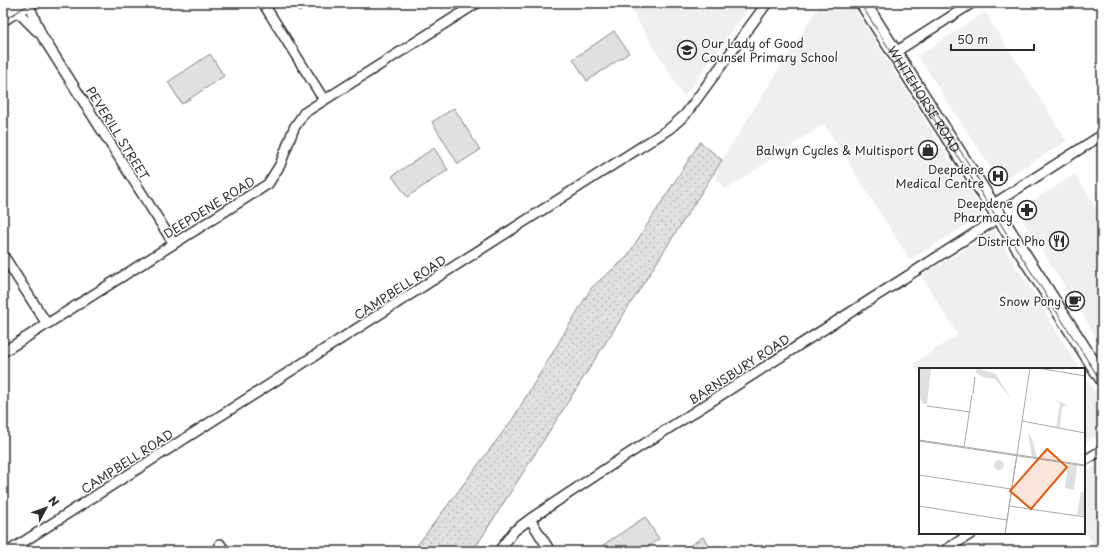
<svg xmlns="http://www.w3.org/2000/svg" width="1105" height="554" font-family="'Playpen Sans',sans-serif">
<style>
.built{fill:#efefef}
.grass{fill:url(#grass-dots);stroke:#868686}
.pitch{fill:#e0e0e0;stroke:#868686}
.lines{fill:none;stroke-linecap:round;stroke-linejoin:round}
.minor-casing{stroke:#2b2b2b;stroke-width:12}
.primary-casing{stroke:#2b2b2b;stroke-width:17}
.minor{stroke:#fff;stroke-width:9}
.primary{stroke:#fff;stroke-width:14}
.tram{stroke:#2b2b2b;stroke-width:1}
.labels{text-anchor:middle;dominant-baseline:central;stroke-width:3;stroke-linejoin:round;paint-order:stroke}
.poi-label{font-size:12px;fill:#2b2b2b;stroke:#fff;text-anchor:end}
.street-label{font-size:12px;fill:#2b2b2b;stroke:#fff}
.inset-road{fill:none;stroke:#aaa;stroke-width:1}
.view{fill:#e8590c;fill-opacity:0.15;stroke:#e8590c;stroke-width:2}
.inset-edge{fill:none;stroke:#2b2b2b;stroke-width:2}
</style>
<defs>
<pattern id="grass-dots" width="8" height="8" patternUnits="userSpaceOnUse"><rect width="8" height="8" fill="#e0e0e0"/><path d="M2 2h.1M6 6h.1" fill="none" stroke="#c0c0c0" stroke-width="1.8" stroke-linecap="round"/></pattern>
</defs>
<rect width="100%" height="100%" fill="#fff"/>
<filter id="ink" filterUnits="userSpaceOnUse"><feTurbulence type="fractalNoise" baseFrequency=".025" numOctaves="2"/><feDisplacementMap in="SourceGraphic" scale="8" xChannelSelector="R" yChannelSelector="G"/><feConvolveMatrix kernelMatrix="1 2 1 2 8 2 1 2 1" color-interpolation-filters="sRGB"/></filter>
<g filter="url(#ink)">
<!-- built -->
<path class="built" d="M627,3H752L684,97Z
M821,3H851L984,214L910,260L824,124L725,190L713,174Z
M985,12L1067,141L1000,182L918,56Z
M1075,174L1102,217V346L1017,211Z
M994,231L1080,369H920V374L914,363L958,335L921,276Z
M1084,375L1102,404V432L1084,444Z
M1102,462V547L1097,550L1084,529V473Z"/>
<!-- grass -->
<path class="grass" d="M700,142L722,160L473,551H413L512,420L592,287L626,258Z"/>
<!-- pitch -->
<path class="pitch" d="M293,3H313L299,12Z
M614,31L629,53L587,81L573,59Z
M210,54L224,76L182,104L168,82Z
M454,108L480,150L458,164L432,122Z
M434,148L448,170L407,197L392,176Z
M645,517L659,539L642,551H607L603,545Z
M703,537L712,551H682Z"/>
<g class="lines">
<defs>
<path id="minor" d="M28,3L42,36L174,244
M263,3L324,100
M16,10L37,31
M894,53L972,3
M992,205L1102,135
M3,255L47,324
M3,352L268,184L280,165L294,128L304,113L477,3
M1084,461L1102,450
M530,519L550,551
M220,544L225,551
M9,551L669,129L685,115L767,3
M499,551L514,531L530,519L619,460L1000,217
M944,551L972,533"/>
<g id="primary">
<path id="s1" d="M863,3L1102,378"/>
<path d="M3,18L27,3"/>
</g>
</defs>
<!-- minor casing -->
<use href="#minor" class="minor-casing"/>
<!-- primary casing -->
<use href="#primary" class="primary-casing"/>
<!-- minor -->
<use href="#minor" class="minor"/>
<!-- primary -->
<use href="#primary" class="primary"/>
<!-- tram -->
<path class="tram" d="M860,3L1102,383
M3,21L31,3
M932,106L980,182"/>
</g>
</g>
<!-- icons -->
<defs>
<symbol id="school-ring" viewBox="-11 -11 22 22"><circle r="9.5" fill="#fff" stroke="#2b2b2b" stroke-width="1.5"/><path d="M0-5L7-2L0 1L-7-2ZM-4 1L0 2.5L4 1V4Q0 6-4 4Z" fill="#2b2b2b"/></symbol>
<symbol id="shop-ring" viewBox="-11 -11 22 22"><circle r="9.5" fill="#fff" stroke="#2b2b2b" stroke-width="1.5"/><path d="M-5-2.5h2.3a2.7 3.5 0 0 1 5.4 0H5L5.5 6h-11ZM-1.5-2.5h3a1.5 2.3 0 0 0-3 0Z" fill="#2b2b2b"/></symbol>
<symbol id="hospital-ring" viewBox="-11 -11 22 22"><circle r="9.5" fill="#fff" stroke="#2b2b2b" stroke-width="1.5"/><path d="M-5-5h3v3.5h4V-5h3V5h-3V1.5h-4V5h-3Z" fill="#2b2b2b"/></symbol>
<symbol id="pharmacy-ring" viewBox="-11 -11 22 22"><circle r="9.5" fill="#fff" stroke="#2b2b2b" stroke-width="1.5"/><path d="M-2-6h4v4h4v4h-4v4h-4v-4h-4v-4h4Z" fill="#2b2b2b"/></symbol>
<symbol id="restaurant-ring" viewBox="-11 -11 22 22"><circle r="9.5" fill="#fff" stroke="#2b2b2b" stroke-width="1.5"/><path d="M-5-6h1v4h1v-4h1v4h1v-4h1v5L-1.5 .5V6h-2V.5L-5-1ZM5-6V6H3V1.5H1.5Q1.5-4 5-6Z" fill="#2b2b2b"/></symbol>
<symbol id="cafe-ring" viewBox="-11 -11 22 22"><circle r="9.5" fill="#fff" stroke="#2b2b2b" stroke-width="1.5"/><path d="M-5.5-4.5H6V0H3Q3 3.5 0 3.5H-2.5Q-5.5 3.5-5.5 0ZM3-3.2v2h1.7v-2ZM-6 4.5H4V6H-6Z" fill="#2b2b2b"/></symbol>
</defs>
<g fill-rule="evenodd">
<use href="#school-ring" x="676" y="39" width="22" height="22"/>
<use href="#shop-ring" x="917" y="139" width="22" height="22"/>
<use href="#hospital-ring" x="987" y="165" width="22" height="22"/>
<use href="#pharmacy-ring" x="1016" y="199" width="22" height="22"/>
<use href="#restaurant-ring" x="1048" y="230" width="22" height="22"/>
<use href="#cafe-ring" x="1064" y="290" width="22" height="22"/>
</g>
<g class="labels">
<!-- poi labels -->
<g class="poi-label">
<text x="701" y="43" text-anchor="start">Our Lady of Good<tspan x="701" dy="14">Counsel Primary School</tspan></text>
<text x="914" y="150">Balwyn Cycles &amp; Multisport</text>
<text x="984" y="169">Deepdene<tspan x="984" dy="14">Medical Centre</tspan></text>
<text x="1013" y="203">Deepdene<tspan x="1013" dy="14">Pharmacy</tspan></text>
<text x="1045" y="241">District Pho</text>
<text x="1061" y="301">Snow Pony</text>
</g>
<!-- street labels -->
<g class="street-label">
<text stroke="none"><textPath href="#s1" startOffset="114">WHITEHORSE ROAD</textPath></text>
<text transform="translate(118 133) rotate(58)">PEVERILL STREET</text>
<text transform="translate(209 207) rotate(-32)">DEEPDENE ROAD</text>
<text transform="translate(400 287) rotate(-33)">CAMPBELL ROAD</text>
<text transform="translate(739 369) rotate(-33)">BARNSBURY ROAD</text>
<text transform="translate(127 461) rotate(-33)">CAMPBELL ROAD</text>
</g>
</g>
<!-- overview -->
<g transform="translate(919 368)">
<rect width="166" height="166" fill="#fff"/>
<path d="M0,0H12L8,36H4L0,28ZM58,0L77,6L92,31L76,11L64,9L57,5ZM137,32L148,37L143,39L141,60L137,59L141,36ZM109,65L113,71L118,89H113ZM149,96L158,97L155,122L146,120ZM162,124H166V148L158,147Z" fill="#e0e0e0"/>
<path d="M75 97a5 5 0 1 1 10 0a5 5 0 1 1-10 0Z" fill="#e0e0e0"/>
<path class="inset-road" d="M119,0L166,8M54,26L56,9M8,38L51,44M103,53L166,65M0,72L166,97M0,73L166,98M45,79L53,27M96,100L111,0M0,107L92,121M0,138L88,152M90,138L166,149M86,166L96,99M86,166L97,92"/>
<path class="view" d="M128,81L148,99L112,141L91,123Z"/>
<rect width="166" height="166" class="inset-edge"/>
</g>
<!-- margin -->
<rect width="1105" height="554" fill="none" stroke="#fff" stroke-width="16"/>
<rect x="8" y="8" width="1089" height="538" fill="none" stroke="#2b2b2b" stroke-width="1.5" filter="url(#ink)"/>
<!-- north arrow -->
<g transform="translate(46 508) rotate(49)" stroke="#ffffff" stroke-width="3" paint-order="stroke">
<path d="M0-3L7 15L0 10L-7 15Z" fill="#2b2b2b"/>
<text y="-6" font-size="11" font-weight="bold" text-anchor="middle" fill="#2b2b2b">N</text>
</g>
<!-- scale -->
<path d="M951 44v6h83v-6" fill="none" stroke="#2b2b2b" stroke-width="2"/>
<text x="957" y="44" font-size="12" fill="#2b2b2b" stroke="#ffffff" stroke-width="3" paint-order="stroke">50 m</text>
</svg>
